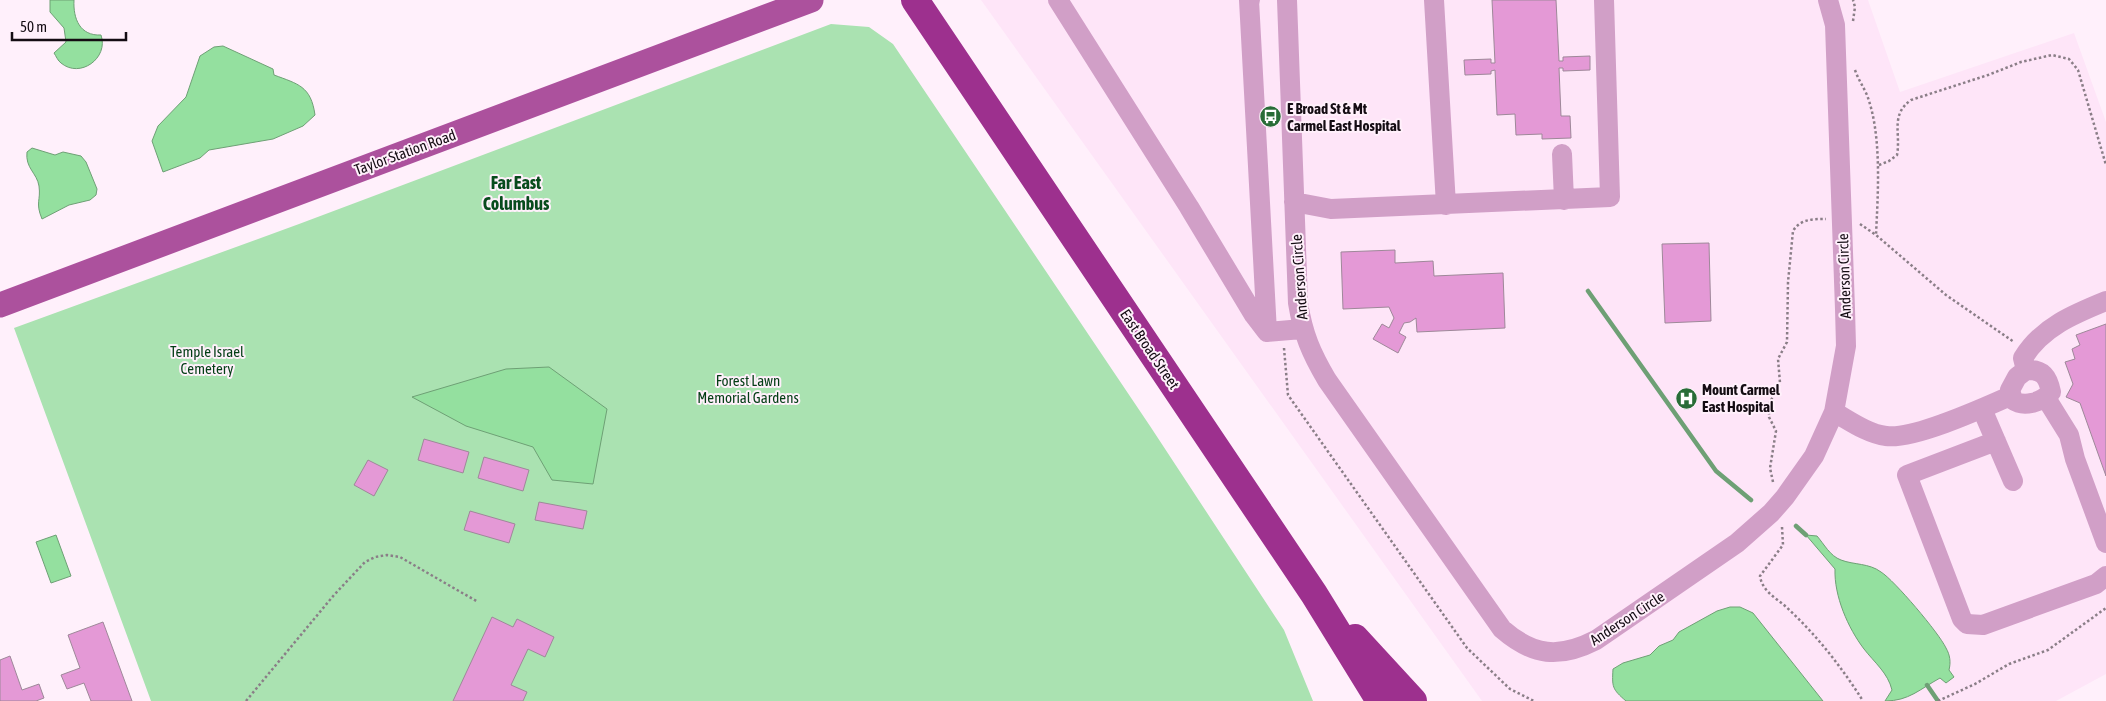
<svg xmlns="http://www.w3.org/2000/svg" width="2106" height="701" font-family="'Asap Condensed',sans-serif">
<style>
.built{fill:#fee5f8}
.green{fill:#aae2b1}
.water{fill:#94e09f;stroke:#6ea075}
.lines{fill:none;stroke-linecap:round;stroke-linejoin:round}
.stream{stroke:#6ea075;stroke-width:4.5}
.building{fill:#e499d6;stroke:#9e8899}
.path{stroke:#8a7e87;stroke-width:2.5;stroke-dasharray:2.5 2.5;stroke-linecap:butt}
.minor{stroke:#d19fc7;stroke-width:20}
.major{stroke:#ac519d;stroke-width:25}
.highway{stroke:#9d308e;stroke-width:28}
.labels{text-anchor:middle;dominant-baseline:central;stroke-width:4;stroke-linejoin:round;paint-order:stroke}
.poi-label{font-size:15px;font-weight:bold;fill:#140c13;stroke:#fff0fb;text-anchor:start}
.street-label{font-size:15px;fill:#140c13;stroke:#fff0fb}
.park-label{font-size:15px;fill:#033e15;stroke:#fff0fb}
.quarter-label{font-size:18px;font-weight:bold;fill:#074b1c;stroke:#fff0fb}
</style>
<rect width="100%" height="100%" fill="#fff0fb"/>
<!-- built -->
<path class="built" d="M981,0H1868L1900,92L2074,33L2106,122V674L2056,701H1482Z"/>
<!-- green -->
<path class="green" d="M831,24L869,27L893,44L1150,426L1284,630L1313,701H151L14,328L299,224Z"/>
<!-- water -->
<path class="water" d="M50,0H74C73,19 80,36 101,35C109,58 80,79 61,63C58,61 56,56 54,53L66,42L64,28L50,12Z
M223,46L273,69L274,75C298,84 311,86 315,115L303,126L273,139L209,150L200,158L163,172L152,141L158,126L186,97L200,56L214,47Z
M32,148L55,155L63,152L81,156L86,162L97,189L96,195L90,200L69,205L42,219C35,202 41,201 39,186C37,173 25,168 27,152Z
M549,367L607,409L593,484L552,480L533,447L466,426L412,397L506,369Z
M56,535L71,576L51,583L36,542Z
M1806,535L1817,536C1824,544 1830,556 1841,560C1854,565 1869,563 1881,572C1894,580 1939,633 1946,648C1950,655 1951,662 1949,670L1954,677L1946,683L1940,678C1920,689 1909,701 1885,701L1892,690C1888,673 1874,662 1864,649C1848,628 1834,596 1835,569Z
M1730,607H1740L1753,613L1823,701H1626C1612,689 1612,687 1613,669L1623,663L1650,655L1659,646L1673,640L1679,632L1717,611Z"/>
<g class="lines">
<!-- stream -->
<path class="stream" d="M1588,291L1716,471L1751,500
M1796,526L1806,535
M1927,685L1938,701"/>
</g>
<!-- building -->
<path class="building" d="M1492,0H1556L1559,61H1563V57L1590,56V70L1563,71V68H1559L1561,116H1570L1571,138L1542,139V134L1516,135L1515,114L1497,115L1495,70L1491,71V74L1465,75L1464,60L1491,59V63H1495Z
M1709,243L1711,321L1665,323L1662,244Z
M1395,250V263L1433,261L1434,276L1503,273L1505,328L1417,332L1416,318L1410,322L1404,323L1399,333L1406,337L1398,353L1373,339L1382,324L1389,328L1394,318L1389,307L1343,309L1341,252Z
M2106,324V476L2080,403L2066,397L2073,384L2065,362L2075,359L2072,349L2080,345L2076,335Z
M424,439L469,452L463,473L418,460Z
M484,457L529,470L523,491L478,478Z
M368,460L388,470L374,496L354,485Z
M539,502L587,511L583,529L535,520Z
M470,511L515,524L509,543L464,530Z
M492,617L513,627L517,619L554,637L545,657L528,649L511,685L527,692L523,701H453Z
M103,622L132,701H91L84,683L67,689L61,675L80,668L68,635Z
M10,656L22,690L39,684L44,698L36,701H0V660Z"/>
<g class="lines">
<!-- path -->
<path class="path" d="M1853,21L1855,7L1853,0
M1855,70C1858,79 1863,86 1867,95C1882,135 1878,192 1876,235
M1879,165L1889,161L1897,155C1901,133 1890,115 1911,100L1988,75L2021,62L2052,55L2069,59L2078,70L2106,165
M1860,224L1876,235L1946,295L2014,342
M1284,348L1288,395L1467,648L1510,689L1534,701
M1773,482L1770,468L1776,431L1769,417V404L1780,383L1778,359L1787,342L1788,282L1793,231C1800,219 1813,219 1826,219
M1782,527L1783,545L1760,576C1762,590 1774,597 1784,605C1815,633 1841,666 1863,701
M246,701L334,595L365,562L375,557L387,555L400,557L478,602
M1938,701L1975,684L2009,664L2048,650L2106,608"/>
<!-- minor -->
<path class="minor" d="M1058,0L1189,207L1254,315L1267,332
M1250,0H1249L1267,332L1302,329
M1287,0L1298,303C1303,334 1311,353 1327,380L1502,629C1533,656 1559,659 1596,640L1737,543L1771,513L1785,497L1814,456L1834,412L1846,346L1845,309L1835,25L1828,0
M1434,0L1446,205
M1562,154L1564,200
M1294,202L1331,209L1610,197L1604,0
M2026,370C2043,369 2048,377 2051,392C2042,402 2024,408 2013,400L2010,390L2017,377Z
M2026,370L2023,358C2042,327 2074,314 2106,301
M2046,398L2069,435L2075,459L2106,543
M1982,409L2013,481
M1834,412C1850,421 1868,434 1886,436C1913,440 1983,408 2010,396
M1996,441L1907,475L1962,619L1967,624L1983,625L2096,584L2106,576"/>
<!-- major -->
<path class="major" d="M0,305L811,0"/>
<!-- highway -->
<path class="highway" d="M915,0L1314,594L1380,701
M1355,638L1413,701"/>
</g>
<!-- icons -->
<defs>
<symbol id="bus-disc" viewBox="-11 -11 22 22"><circle r="9.5" fill="#286c37" stroke="#fff0fb"/><path d="M-5-6H5V4H4V6H2V4H-2V6H-4V4H-5ZM-3.5-4V0h7V-4ZM-3.5 1.2v1.5H-2V1.2ZM2 1.2v1.5H3.5V1.2Z" fill="#fff"/></symbol>
<symbol id="hospital-disc" viewBox="-11 -11 22 22"><circle r="9.5" fill="#286c37" stroke="#fff0fb"/><path d="M-5-5h3v3.5h4V-5h3V5h-3V1.5h-4V5h-3Z" fill="#fff"/></symbol>
</defs>
<g fill-rule="evenodd">
<use href="#bus-disc" x="1258" y="104" width="25" height="25"/>
<use href="#hospital-disc" x="1674" y="386" width="25" height="25"/>
</g>
<g class="labels">
<!-- poi labels -->
<g class="poi-label">
<text x="1287" y="108">E Broad St &amp; Mt<tspan x="1287" dy="17">Carmel East Hospital</tspan></text>
<text x="1702" y="389">Mount Carmel<tspan x="1702" dy="17">East Hospital</tspan></text>
</g>
<!-- street labels -->
<g class="street-label">
<text transform="translate(405 152) rotate(-20)">Taylor Station Road</text>
<text transform="translate(1844 276) rotate(-92)">Anderson Circle</text>
<text transform="translate(1299 277) rotate(-94)">Anderson Circle</text>
<text transform="translate(1150 349) rotate(56)">East Broad Street</text>
<text transform="translate(1627 618) rotate(-33)">Anderson Circle</text>
</g>
<!-- park labels -->
<g class="park-label">
<text x="207" y="351">Temple Israel<tspan x="207" dy="17">Cemetery</tspan></text>
<text x="748" y="380">Forest Lawn<tspan x="748" dy="17">Memorial Gardens</tspan></text>
</g>
<!-- quarter labels -->
<g class="quarter-label">
<text x="516" y="182">Far East<tspan x="516" dy="21">Columbus</tspan></text>
</g>
</g>
<!-- scale -->
<path d="M12 32v8h114v-8" fill="none" stroke="#140c13" stroke-width="2.5"/>
<text x="20" y="32" font-size="15" fill="#140c13" stroke="#fff0fb" stroke-width="4" paint-order="stroke">50 m</text>
</svg>
